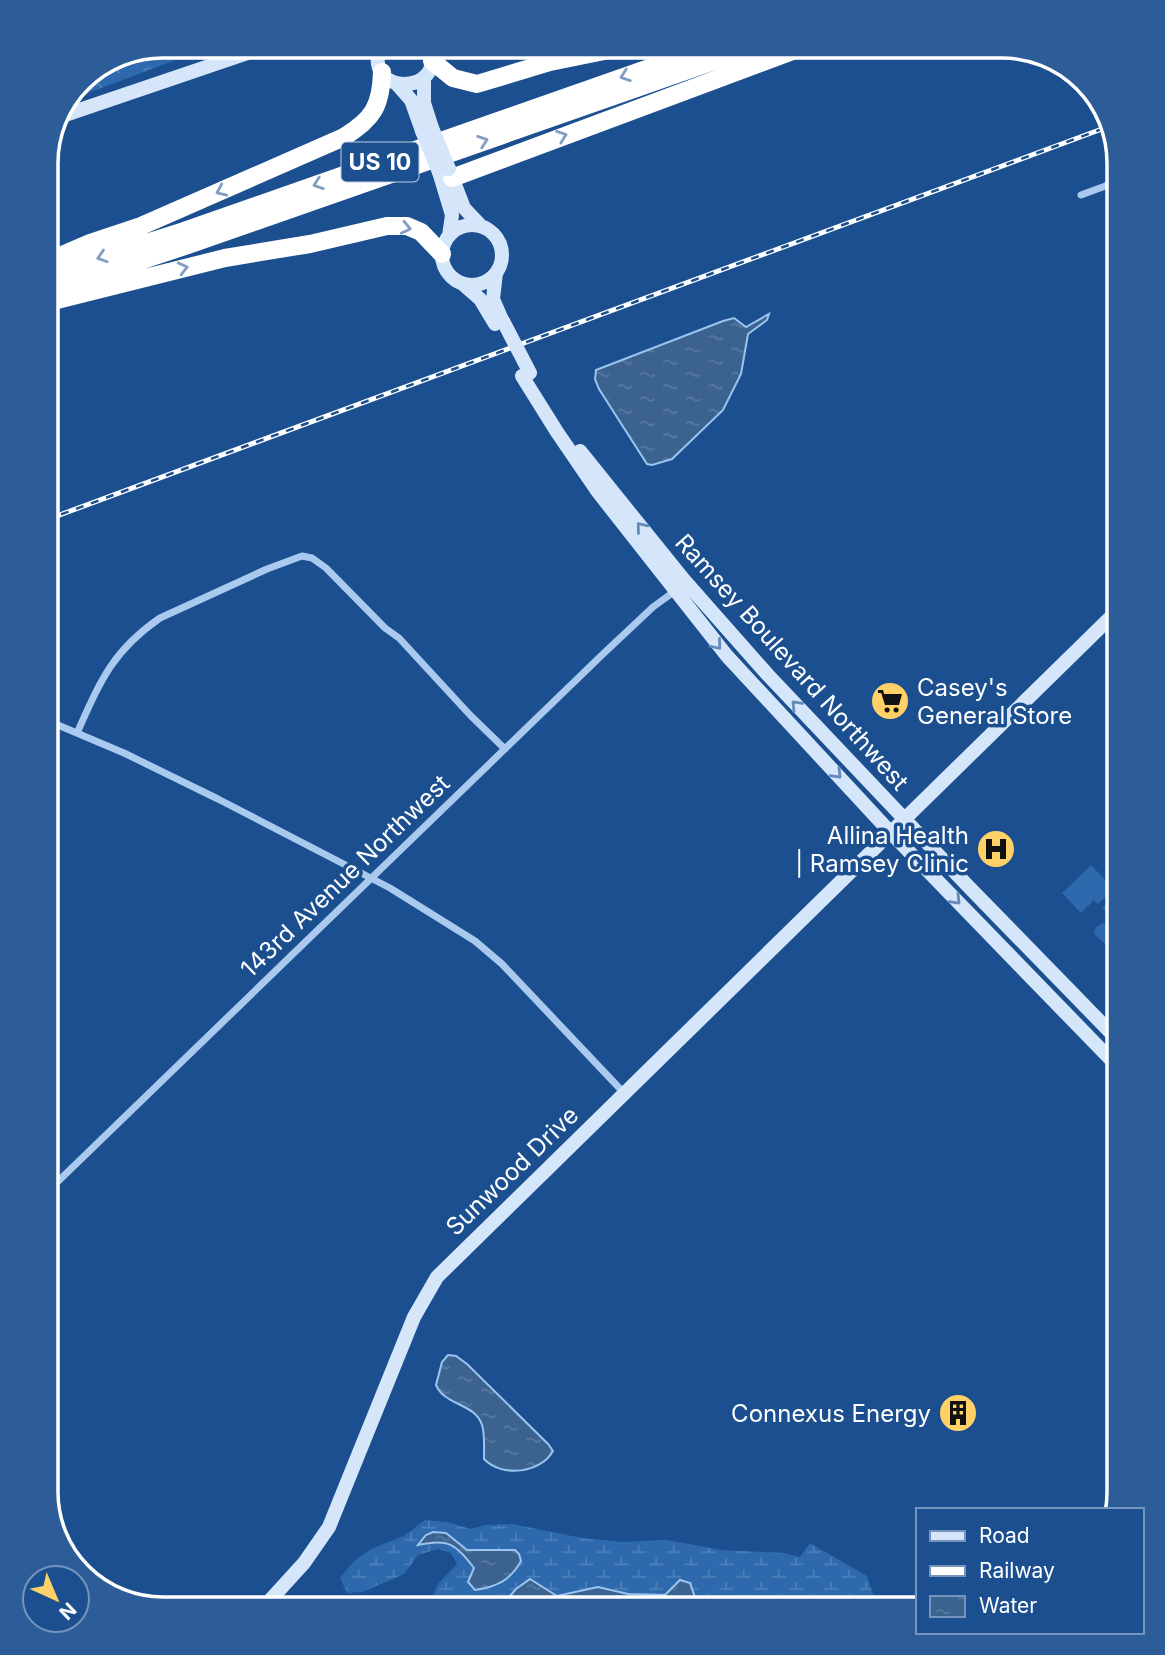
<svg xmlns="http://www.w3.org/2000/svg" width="1165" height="1655" font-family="Inter,sans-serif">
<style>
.green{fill:#2e69ad}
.wetland{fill:url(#wetland-marsh);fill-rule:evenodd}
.park{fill:url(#park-crowns)}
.water{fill:url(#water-ripples);stroke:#9cc4f0;stroke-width:2}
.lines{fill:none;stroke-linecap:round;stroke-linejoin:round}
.street{stroke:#a9c9ee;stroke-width:7}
.secondary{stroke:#d6e6fa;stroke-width:14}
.highway{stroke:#fff;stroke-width:18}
.rail-casing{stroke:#fff;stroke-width:5}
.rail{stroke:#1b4f8f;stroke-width:2.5;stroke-dasharray:8;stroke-linecap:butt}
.secondary-bridge{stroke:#d6e6fa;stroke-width:14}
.oneway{stroke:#829ec1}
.oneway2{stroke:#668bba}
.labels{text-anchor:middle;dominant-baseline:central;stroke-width:7;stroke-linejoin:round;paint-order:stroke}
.shield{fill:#1b4f8f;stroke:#bbcadd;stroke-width:2}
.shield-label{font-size:23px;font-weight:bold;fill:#fff}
.street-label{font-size:24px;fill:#fff;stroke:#1b4f8f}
.poi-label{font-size:24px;fill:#fff;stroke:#1b4f8f;text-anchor:end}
.rim{fill:none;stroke:#fff;stroke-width:3.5}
</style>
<defs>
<pattern id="wetland-marsh" width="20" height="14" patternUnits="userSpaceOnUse" patternTransform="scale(1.75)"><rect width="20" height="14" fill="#2e69ad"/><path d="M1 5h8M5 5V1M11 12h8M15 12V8" fill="none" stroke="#4d80b9"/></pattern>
<pattern id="park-crowns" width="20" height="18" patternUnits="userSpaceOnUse" patternTransform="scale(1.75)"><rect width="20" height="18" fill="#2e69ad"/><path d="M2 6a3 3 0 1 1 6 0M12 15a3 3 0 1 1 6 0" fill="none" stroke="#4d80b9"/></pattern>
<pattern id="water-ripples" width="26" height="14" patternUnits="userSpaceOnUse" patternTransform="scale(1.75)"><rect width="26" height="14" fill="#3c6290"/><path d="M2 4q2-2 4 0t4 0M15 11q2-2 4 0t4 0" fill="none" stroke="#597aa1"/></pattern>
</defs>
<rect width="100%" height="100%" fill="#1b4f8f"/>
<!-- green -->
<path class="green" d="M1091,865L1114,889L1098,904L1094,900L1081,913L1062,893Z"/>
<!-- wetland -->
<path class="wetland" d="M425,1520L447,1522L470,1529L486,1525L512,1524L582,1538L622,1542L667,1540L722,1550L783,1553L800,1557L810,1543L867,1576L878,1609H699V1606L665,1595L628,1594L598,1587L557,1596L530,1579L516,1589L499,1609H428L438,1584L457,1564L451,1553L438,1549L418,1555L404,1574L363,1592L347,1593L340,1578L354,1561L371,1549L404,1536ZM433,1532L457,1540L467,1550L514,1574L496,1587L474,1569L452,1545L441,1541L419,1544L426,1535Z"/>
<!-- park -->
<path class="park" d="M163,46H213L64,102L85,75Z
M1111,899L1119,901V949L1108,947L1094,934L1096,927L1103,923L1108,924L1107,912L1102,908Z"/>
<!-- water -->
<path class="water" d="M769,314L767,320L748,334L741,374L723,410L672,459L652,465L647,464L599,389L595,379L596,370L723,321L734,318L746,327Z
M448,1355L456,1356L467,1364L548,1444L553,1451C541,1473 502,1478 484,1459C484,1449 485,1434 482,1425C475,1403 445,1406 436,1385L442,1362Z
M433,1532L446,1533L467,1550H515L519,1554L521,1561C510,1581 496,1587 475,1590L468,1582L474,1568C455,1544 449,1538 418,1545L426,1535Z
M530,1579L557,1596L598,1587L628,1594L665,1595L680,1580L690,1583L699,1609H499L516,1589Z"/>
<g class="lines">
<!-- street -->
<path class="street" d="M1107,185L1119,199
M1081,195L1119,181
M46,720L124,753L218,799L390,888L475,941L502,964L625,1094
M77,733C100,682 112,651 160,618L267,569L302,556L312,558L326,568L385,628L399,638L470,715L505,749
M46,1193L603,654L653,607L675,591"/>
<!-- secondary -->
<path class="secondary" d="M381,46C360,96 449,97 429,46
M424,77V103L432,128
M396,83L411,100L422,131
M56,118L268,46
M449,169L464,208L482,227
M439,172L452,215L449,236
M442 255a30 30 0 1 1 60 0a30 30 0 1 1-60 0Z
M496,273L493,299L502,320
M464,285L480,299L495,324
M522,376L557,432L598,492L727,656L891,833L1119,1068
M580,451L684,580L768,675L966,884L1119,1041
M262,1609L304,1563L329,1527L414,1317L437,1277L1119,609"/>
<!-- highway -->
<path class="highway" d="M432,61L453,78L477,84L550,62L629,46
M452,178L806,46
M46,262L90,243L141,226L344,137C373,119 381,106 382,72
M46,275L184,231L712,46
M46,292L188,245L757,46
M53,301L225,258L310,244L387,226H407L421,232L442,254"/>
<defs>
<path id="rail" d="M46,520L1110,126"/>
</defs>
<!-- rail casing -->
<use href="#rail" class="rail-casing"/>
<!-- rail -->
<use href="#rail" class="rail"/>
<!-- secondary-bridge -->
<path class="secondary-bridge" d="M432,128L449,169
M422,131L439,172
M503,321L530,373"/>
</g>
<!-- one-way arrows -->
<defs><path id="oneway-chevron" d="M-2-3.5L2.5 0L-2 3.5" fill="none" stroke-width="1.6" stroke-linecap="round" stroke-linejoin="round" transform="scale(1.75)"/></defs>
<g class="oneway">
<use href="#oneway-chevron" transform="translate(625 76) rotate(161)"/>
<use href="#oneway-chevron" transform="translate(562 136) rotate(-20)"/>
<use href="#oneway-chevron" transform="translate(483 141) rotate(-19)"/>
<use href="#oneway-chevron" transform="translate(318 184) rotate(161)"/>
<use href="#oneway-chevron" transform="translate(221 191) rotate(156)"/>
<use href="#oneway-chevron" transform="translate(406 228) rotate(13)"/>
<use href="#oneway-chevron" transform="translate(102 257) rotate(162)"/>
<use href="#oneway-chevron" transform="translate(183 268) rotate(-14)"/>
</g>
<g class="oneway2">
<use href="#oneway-chevron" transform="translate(641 527) rotate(-129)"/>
<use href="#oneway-chevron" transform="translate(717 645) rotate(50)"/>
<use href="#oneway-chevron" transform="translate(796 705) rotate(-134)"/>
<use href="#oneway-chevron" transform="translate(837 774) rotate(46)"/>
<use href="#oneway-chevron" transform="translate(956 900) rotate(46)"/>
</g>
<!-- icons -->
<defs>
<symbol id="supermarket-disc" viewBox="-11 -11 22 22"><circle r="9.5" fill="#ffd166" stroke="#1b4f8f"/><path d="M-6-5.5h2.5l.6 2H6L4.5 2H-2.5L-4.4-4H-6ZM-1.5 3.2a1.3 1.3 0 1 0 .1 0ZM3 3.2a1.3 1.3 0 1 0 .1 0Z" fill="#111"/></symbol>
<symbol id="hospital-disc" viewBox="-11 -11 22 22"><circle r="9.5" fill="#ffd166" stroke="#1b4f8f"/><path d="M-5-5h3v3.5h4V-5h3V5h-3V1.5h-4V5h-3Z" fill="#111"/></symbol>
<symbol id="building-disc" viewBox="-11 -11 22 22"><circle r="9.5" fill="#ffd166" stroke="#1b4f8f"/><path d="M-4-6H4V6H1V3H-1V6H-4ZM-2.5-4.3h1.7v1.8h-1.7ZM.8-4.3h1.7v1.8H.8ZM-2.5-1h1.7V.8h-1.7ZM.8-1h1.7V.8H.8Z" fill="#111"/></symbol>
</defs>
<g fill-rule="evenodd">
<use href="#supermarket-disc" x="868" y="679" width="44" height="44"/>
<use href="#hospital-disc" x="974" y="827" width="44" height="44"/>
<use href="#building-disc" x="936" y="1391" width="44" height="44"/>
</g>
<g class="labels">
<!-- shield labels -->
<rect class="shield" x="341.5" y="142.5" width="77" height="39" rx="5"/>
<g class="shield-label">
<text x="380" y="162">US 10</text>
</g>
<!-- street labels -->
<g class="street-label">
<text transform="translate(792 662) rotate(48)">Ramsey Boulevard Northwest</text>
<text transform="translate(345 876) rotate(-44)">143rd Avenue Northwest</text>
<text transform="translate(512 1171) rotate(-44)">Sunwood Drive</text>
</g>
<!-- poi labels -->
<g class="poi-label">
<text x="917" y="687" text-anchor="start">Casey's<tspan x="917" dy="28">General Store</tspan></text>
<text x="969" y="835">Allina Health<tspan x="969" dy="28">| Ramsey Clinic</tspan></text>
<text x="931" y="1413">Connexus Energy</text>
</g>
</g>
<!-- crop -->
<path d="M0 0H1165V1655H0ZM163 58H1002A105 105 0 0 1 1107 163V1492A105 105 0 0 1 1002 1597H163A105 105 0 0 1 58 1492V163A105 105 0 0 1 163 58Z" fill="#2d5d98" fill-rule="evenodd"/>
<path class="rim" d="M163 58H1002A105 105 0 0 1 1107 163V1492A105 105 0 0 1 1002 1597H163A105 105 0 0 1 58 1492V163A105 105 0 0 1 163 58Z"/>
<!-- legend -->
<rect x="916" y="1508" width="228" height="126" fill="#1b4f8f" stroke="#7695bc" stroke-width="2"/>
<rect x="930" y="1531" width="35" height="10" fill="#d6e6fa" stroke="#7695bc" stroke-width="2"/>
<text x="979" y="1543" font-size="21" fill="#ffffff">Road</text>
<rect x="930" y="1566" width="35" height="10" fill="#ffffff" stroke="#7695bc" stroke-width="2"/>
<text x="979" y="1578" font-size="21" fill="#ffffff">Railway</text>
<rect x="930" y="1596" width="35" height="21" fill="url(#water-ripples)" stroke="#7695bc" stroke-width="2"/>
<text x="979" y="1613" font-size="21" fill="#ffffff">Water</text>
<!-- north arrow -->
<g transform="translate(56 1599) rotate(136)"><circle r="33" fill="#1b4f8f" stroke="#7695bc" stroke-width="2"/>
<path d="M0-5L12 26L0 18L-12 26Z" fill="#ffd166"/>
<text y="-10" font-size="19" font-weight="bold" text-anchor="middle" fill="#ffffff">N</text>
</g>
</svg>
